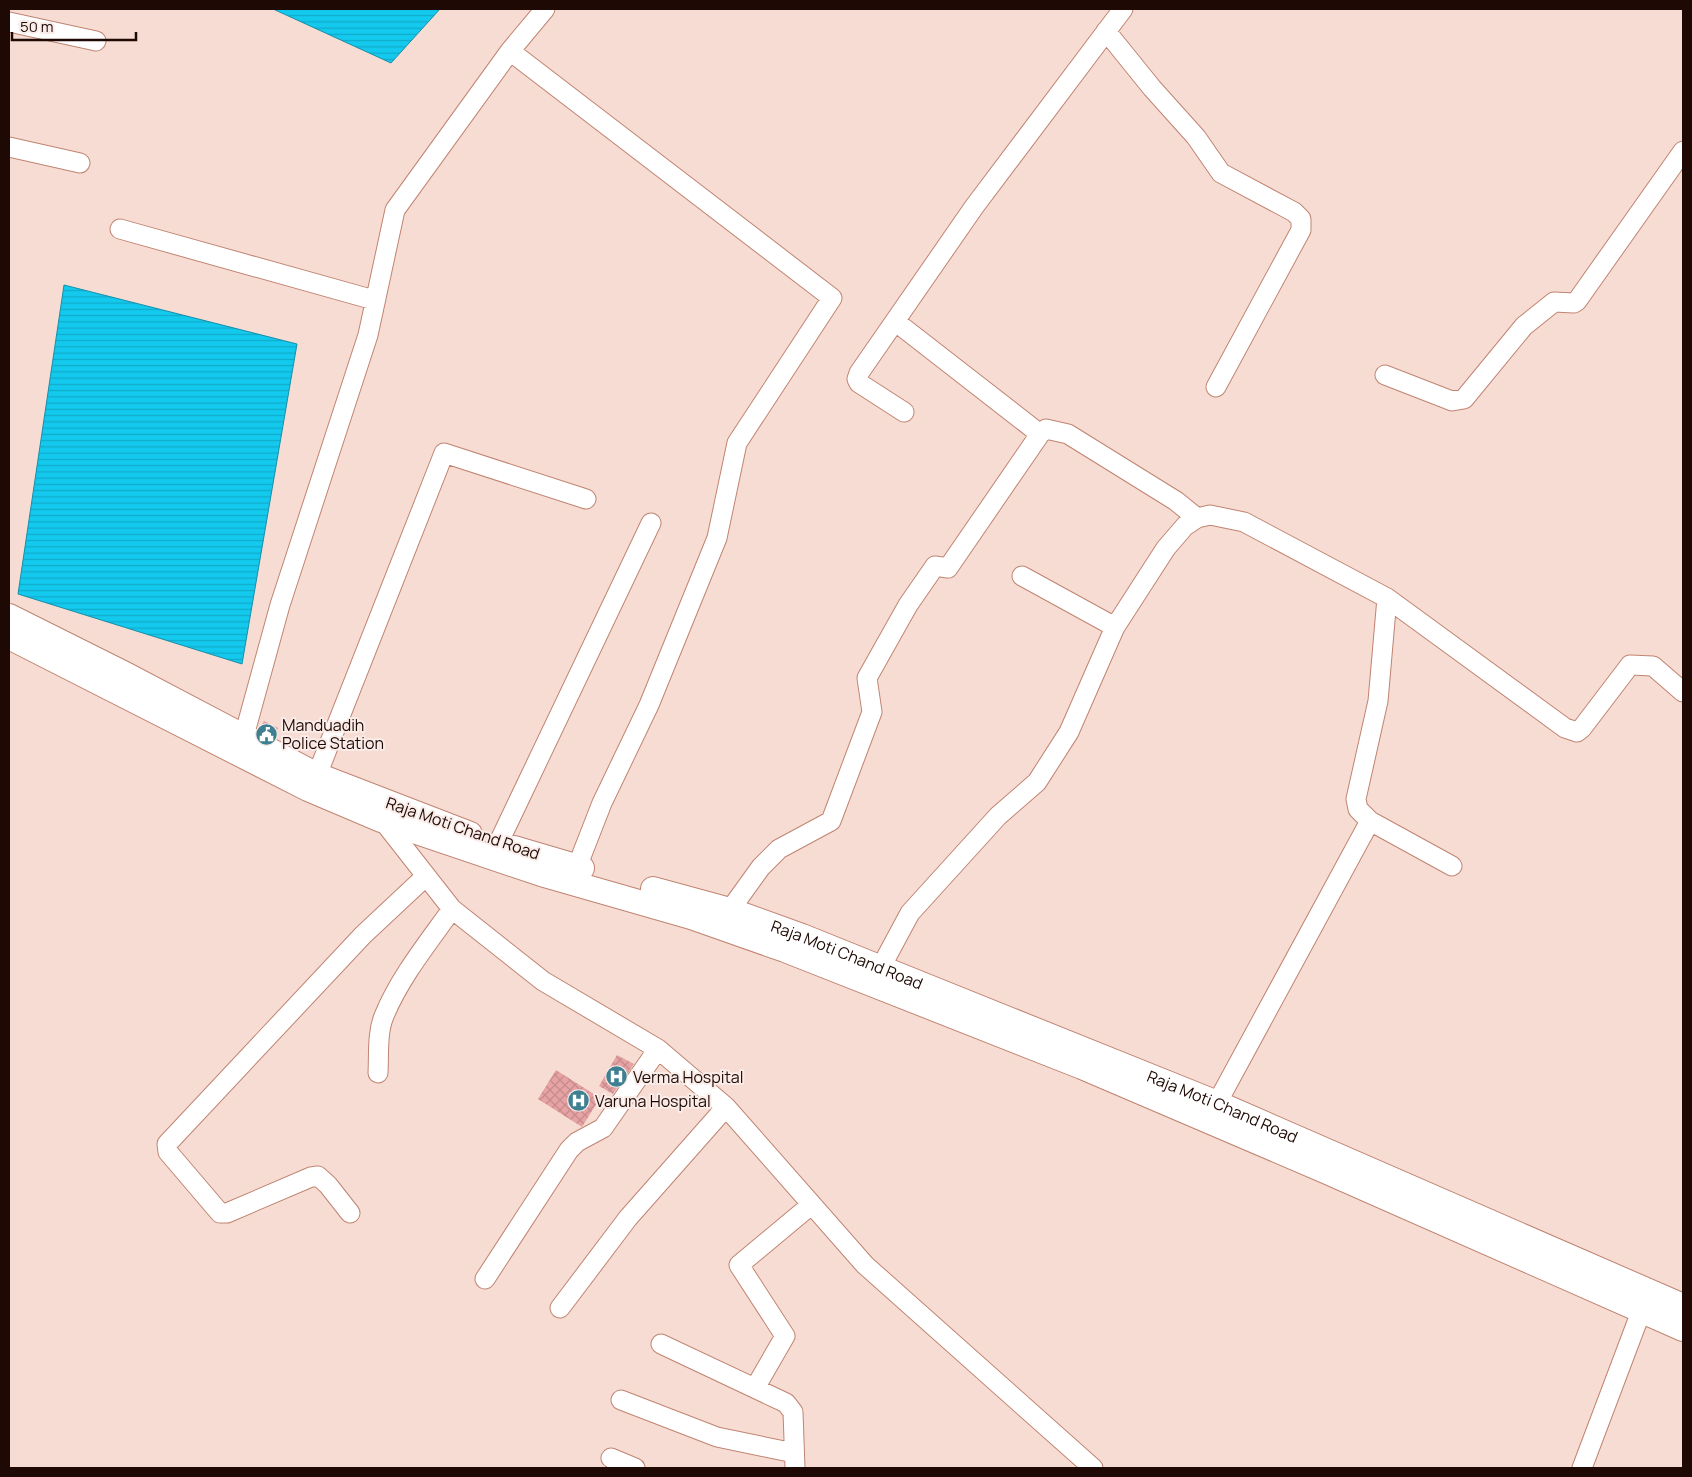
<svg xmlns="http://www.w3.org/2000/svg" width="1692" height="1477" font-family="Manrope,sans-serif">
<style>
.water{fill:url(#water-rules);stroke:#178fa8}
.building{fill:url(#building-cross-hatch)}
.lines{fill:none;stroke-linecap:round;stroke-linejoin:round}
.minor-casing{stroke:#c08471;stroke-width:21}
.major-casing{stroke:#c08471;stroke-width:26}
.minor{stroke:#fff;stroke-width:19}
.major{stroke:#fff;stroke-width:24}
.labels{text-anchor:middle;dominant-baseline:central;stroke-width:4;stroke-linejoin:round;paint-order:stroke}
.poi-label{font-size:16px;fill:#1f0904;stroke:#faece8;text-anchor:start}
.street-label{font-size:16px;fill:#1f0904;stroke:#faece8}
</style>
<defs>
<pattern id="water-rules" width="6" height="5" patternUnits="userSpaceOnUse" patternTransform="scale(1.25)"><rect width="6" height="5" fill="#13c9ee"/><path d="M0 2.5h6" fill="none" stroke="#12abca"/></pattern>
<pattern id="building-cross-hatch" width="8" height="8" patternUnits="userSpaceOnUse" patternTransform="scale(1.25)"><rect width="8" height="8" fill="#e7a3a4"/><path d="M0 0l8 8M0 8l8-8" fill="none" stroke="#c68b8c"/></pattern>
</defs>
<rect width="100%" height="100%" fill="#f7dcd3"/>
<!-- water -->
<path class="water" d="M273,9H440L391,63Z
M64,285L297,344L242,664L18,594Z"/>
<!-- building -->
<path class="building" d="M264,721L278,728L274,737L260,729Z
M617,1055L634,1064L613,1094L599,1086Z
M556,1070L600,1098L582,1127L538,1099Z"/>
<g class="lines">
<defs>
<path id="minor" d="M9,22L96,41
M1106,31L1152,88L1196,137L1221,173L1294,212L1301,219V230L1216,387
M510,51L832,298L737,443L717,538L649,705L602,803L577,867
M9,147L80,163
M120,229L374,300
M896,322L1040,434
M1385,375L1452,401L1464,399L1524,326L1554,302L1574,303L1577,301L1683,151
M904,412L859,383L857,379L859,373L974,207L1123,9
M1022,576L1115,627
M1387,598L1378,701L1356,799L1358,809L1370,821L1452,866
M244,736L280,605L368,335L395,210L510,51L545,9
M317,775L444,453L586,499
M380,817L452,909L543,981L658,1049L726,1107L865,1265L1093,1468
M498,844L651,523
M730,910L761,867L779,849L831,821L872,712L867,678L908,605L935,566L948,568L1040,434L1046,429L1068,434L1176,501L1197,518
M881,967L910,913L998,816L1037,782L1069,732L1115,627L1166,548L1185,526L1197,518L1210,515L1244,522L1387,598L1565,728L1577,732L1582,728L1630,665L1653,666L1683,692
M378,1073C379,1054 377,1033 384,1016C400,977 428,943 452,909
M1217,1103L1370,821
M350,1213L328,1185L318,1176L311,1177L227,1213H220L168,1152L167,1144L363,935L425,877
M485,1279L569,1150L577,1142L603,1128L658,1049
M560,1308L628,1218L726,1107
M661,1344L786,1403L793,1412L795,1468
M755,1388L785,1336L739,1265L811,1205
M621,1400L717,1437L794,1453
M611,1458L635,1468
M1582,1468L1642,1309"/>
<g id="major">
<path d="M9,616L125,674L317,775L470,834"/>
<path d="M9,637L308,789L381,820L541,874L691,917L785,950L1082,1067L1325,1171L1683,1329"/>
<path d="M514,848L582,868"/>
<path id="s1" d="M653,889L730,910L802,936L1217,1103L1683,1306"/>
</g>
</defs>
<!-- minor casing -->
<use href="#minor" class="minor-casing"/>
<!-- major casing -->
<use href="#major" class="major-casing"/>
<!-- minor -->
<use href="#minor" class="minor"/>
<!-- major -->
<use href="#major" class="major"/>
</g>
<!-- icons -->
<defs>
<symbol id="civic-disc" viewBox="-11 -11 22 22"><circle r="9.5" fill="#3e7f91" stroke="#faece8"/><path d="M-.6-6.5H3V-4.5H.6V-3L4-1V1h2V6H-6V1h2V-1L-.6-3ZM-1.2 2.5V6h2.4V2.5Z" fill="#fff"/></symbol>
<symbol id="hospital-disc" viewBox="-11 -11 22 22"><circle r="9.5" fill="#3e7f91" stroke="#faece8"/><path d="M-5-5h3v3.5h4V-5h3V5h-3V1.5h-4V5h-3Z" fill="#fff"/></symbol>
</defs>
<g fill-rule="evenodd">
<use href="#civic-disc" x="254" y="722" width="25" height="25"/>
<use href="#hospital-disc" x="604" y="1064" width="25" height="25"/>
<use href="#hospital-disc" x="566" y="1088" width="25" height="25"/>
</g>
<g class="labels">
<!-- poi labels -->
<g class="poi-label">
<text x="282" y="725">Manduadih<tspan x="282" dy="18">Police Station</tspan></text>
<text x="633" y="1077">Verma Hospital</text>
<text x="595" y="1101">Varuna Hospital</text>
</g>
<!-- street labels -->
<g class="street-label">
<text transform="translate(463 828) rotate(19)">Raja Moti Chand Road</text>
<text stroke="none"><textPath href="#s1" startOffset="205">Raja Moti Chand Road</textPath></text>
<text stroke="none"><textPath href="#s1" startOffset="610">Raja Moti Chand Road</textPath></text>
</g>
</g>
<!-- border -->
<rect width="1692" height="1477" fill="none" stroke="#1f0904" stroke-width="20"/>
<!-- scale -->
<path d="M12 32v8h124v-8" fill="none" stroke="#1f0904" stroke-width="2.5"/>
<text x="20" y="32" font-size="15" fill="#1f0904" stroke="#faece8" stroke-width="4" paint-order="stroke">50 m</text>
</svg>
